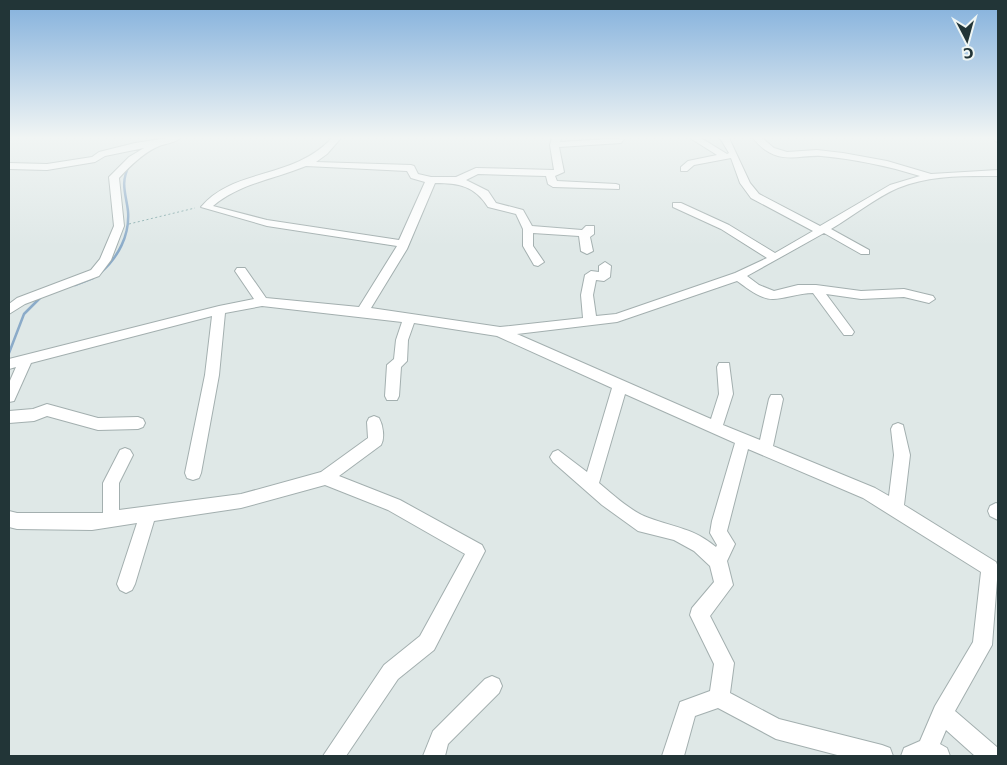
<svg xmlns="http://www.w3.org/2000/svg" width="1007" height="765" font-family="'DejaVu Sans',sans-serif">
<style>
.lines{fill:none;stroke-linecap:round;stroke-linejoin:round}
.stream{stroke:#8babc9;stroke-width:2.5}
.minor-casing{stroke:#a3afaf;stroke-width:2}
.path{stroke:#82a8a9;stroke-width:1;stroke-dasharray:2 2.5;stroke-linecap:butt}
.minor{fill:#fff;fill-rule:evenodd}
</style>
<rect width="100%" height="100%" fill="#dfe8e7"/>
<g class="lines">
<!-- stream -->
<path class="stream" d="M100,273C118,258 130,235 128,211C126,194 120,183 129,166
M75,285L93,278
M9,353L24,314L41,297"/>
<defs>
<path id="minor" d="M168,138H180C173,144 165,143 157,147C142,154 130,166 119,178L124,226L111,260L99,276L25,304L9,314V304L17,298L91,270L100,259L114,226L109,177L129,157L144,148L105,156L95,162L47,170L9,169V163L47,164L92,157L99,152L135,143Z
M332,138H341L327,154L316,162L411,165L414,166L418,174L431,177H456L476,168L554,170L550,145L552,138H561L560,142L625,138L621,143L559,147L564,172L555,176L557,181L616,184L619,185V189L553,187L548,184L546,176L478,174L466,180L488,191L496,203L523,210L532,226L582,230L586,226H594V234L590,237L593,251L587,254L581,251L579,236L533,233V246L544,262L538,266L534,265L523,246V229L516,214L488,207C475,186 459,183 435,183L407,249L371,308L500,327L583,318L581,295L585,275L591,271L599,272V266L605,262L611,266L610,277L604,281L596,280L593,295L596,316L616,314L735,273L767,258L721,229L673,207V203H681L729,225L775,253L813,231L751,198L740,183L731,158L694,165L687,171H681V167L688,161L717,155L690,138H701L727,154L729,153L720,138H729L750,183L759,194L820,226L890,185L920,176C888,166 854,159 821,156C806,155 793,160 778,156C768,153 760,147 753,138H762L774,148L787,152L817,150L843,153L887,161L931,174L998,170V176C965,176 929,175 898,188C875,198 853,216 831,229L869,250V254H861L824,233L747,276L759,285L774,291L798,285H816L861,291L904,289L933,296L935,299L929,303L904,297L861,299L826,294L852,329L854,332L852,335H844L813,293C799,293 784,299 773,299C760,299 747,288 737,281L617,322L517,334L711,419L719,394L717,367L719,363H729L733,394L723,425L760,440L769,399L771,395H781L783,399L773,446L875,488L889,496L894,455L891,429L893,425L898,423L903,425L910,455L904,505L996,562L998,567L992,645L955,711L998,748V756H975L946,730L940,744L947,748L950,756H901L904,748L920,741L935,706L973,642L981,572L863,498L748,449L727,531L735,544L727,561L733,585L710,616L734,663L730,693L779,719L882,745L890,748L893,756H841L776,739L718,708L695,716L684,756H662L680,702L710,691L714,664L690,615L692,608L714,582L710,566L694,551L674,540L638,531L602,505L553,462L550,457L553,452L558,450L587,472L612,388L497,336L414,323L408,340L407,361L401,367L399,396L397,400H387L385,396L387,365L394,359L396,340L402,322L262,306L225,313L219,375L201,473L199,478L193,480L187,478L185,473L205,375L212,316L31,363L14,401L9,402V383L16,367L9,369V359L219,306L254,299L235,271L237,268H245L266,298L359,307L397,246L267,226L201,207C233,168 293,180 332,138ZM306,166L407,171L411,178L425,182L399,240L267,220L213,206C240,183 275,179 306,166ZM625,394L735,443L712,521L710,533L717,545L716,547C693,528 676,528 649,518C633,513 612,494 599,483Z
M994,138H998V142L995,141Z
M47,404L98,418L138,417L143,419L145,423L143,427L138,429L98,430L47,416L34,421L9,423V411L33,409Z
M374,416L379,418C383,425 385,438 381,445L339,476L400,500L482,545L485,551L434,650L398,679L346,756H323L384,665L420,636L465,554L388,510L325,485L241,508L154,521L135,584L132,590L126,593L120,590L117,584L137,523L92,530L17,529L9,527V511L17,513H103V483L120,450L125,448L130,450L133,455L119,483V510L241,494L321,472L368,438L367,422L369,418Z
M996,503L998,504V520L990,516L988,511L990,506Z
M492,676L499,679L502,686L499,693L448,744L445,756H423L433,731L485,679Z"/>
</defs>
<!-- minor casing -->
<use href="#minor" class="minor-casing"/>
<!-- path -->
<path class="path" d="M129,224L195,208"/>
<!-- minor -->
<use href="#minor" class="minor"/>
</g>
<!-- sky -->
<linearGradient id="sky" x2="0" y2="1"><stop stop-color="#83b0dc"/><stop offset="0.56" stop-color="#f1f5f4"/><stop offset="1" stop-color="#f1f5f4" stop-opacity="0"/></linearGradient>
<rect width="1007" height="246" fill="url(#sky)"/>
<!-- border -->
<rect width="1007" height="765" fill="none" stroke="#223537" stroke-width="20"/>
<!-- north arrow -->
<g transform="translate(967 40) rotate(174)" stroke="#eff6f4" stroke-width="4" paint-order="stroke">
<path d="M0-4L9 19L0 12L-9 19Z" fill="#223537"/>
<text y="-8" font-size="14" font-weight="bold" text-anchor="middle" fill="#223537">С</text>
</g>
</svg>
